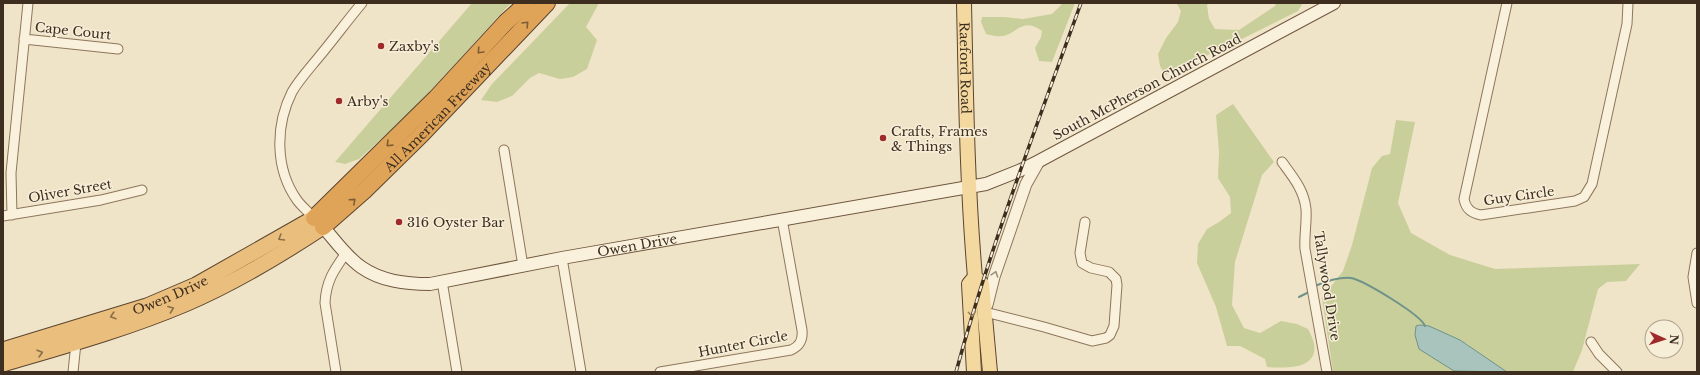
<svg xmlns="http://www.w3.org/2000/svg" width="1700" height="375" font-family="'Libre Baskerville',serif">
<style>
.green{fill:#c9cf9b}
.water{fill:#a9c4bc;stroke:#6f938a}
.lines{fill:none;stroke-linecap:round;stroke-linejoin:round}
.stream{stroke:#6f938a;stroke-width:2}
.minor-casing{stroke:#8d765c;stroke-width:11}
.tertiary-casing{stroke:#8d765c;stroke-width:13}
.secondary-casing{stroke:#6f573f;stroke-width:14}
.primary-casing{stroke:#5b4430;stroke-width:16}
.trunk-casing{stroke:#5b4430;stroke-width:17}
.motorway-casing{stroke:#5b4430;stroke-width:18}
.minor{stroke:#faf1dc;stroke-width:9}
.tertiary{stroke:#faf1dc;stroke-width:11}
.secondary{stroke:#faf1dc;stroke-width:12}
.primary{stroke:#f3d9a0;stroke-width:14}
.trunk{stroke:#eabe7c;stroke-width:15}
.motorway{stroke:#e0a458;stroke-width:16}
.rail-casing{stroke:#3d2e20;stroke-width:3.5}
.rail{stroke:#f7eed8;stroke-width:2;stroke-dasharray:6;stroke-linecap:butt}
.oneway{stroke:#7e5d36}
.oneway2{stroke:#8b6f49}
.oneway3{stroke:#9c907e}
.oneway4{stroke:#988460}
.poi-dot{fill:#9e2a2b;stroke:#f7eed8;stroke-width:1.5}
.labels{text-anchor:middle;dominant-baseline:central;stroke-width:3;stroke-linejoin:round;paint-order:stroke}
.street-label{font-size:13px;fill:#3d2e20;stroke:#f7eed8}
.poi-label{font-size:13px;fill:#3d2e20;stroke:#f7eed8;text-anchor:start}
</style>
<rect width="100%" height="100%" fill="#f0e4c8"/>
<!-- green -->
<path class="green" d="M472,3H511L412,111L359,159L345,164L335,162Z
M570,3H599L586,27L597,40L587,69L573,77L560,79L539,73L530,78L512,96L497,102L481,100L492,84Z
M1063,3H1075L1052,62L1039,61L1035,48L1041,37L1042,31C1021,16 1017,35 1002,36C997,37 991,35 986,34L981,22L982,17H1005L1023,19L1052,14Z
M1157,3H1211L1207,5L1209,19L1215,29L1239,30L1275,6L1276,3H1303L1298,11L1246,37L1165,75L1160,66L1158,54L1166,38L1178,22L1181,11L1177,4Z
M1233,104L1274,162L1262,175L1235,262L1232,305L1244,328L1260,333L1281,321L1297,324L1308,329C1310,333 1313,339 1314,343C1319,371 1284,368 1267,367L1265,359L1240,346H1227L1216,307L1197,263L1198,244L1207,229L1219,222L1231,213L1230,197L1218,178L1219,152L1216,115Z
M1396,120L1415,122L1398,203L1411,233L1450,255L1495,269L1640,264L1626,281L1607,282L1598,289L1582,350L1573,372H1507L1480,355L1467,344L1452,338L1454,371L1457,372H1333L1322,298L1343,271L1352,245L1372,168L1382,156L1390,154Z"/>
<!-- water -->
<path class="water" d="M1420,325L1429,326L1460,340L1507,372L1454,371L1419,349L1415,335L1416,326Z"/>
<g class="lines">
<!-- stream -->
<path class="stream" d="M1315,286C1325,281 1340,277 1351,278C1365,281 1421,315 1425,326
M1299,297L1309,292"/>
<defs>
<path id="minor" d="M1507,3L1464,199C1466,209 1471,213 1481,215L1575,201L1584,197L1592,184L1627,24L1628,3
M24,39L118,49
M504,150L523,266
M1282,162C1293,177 1304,190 1306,209C1307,222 1304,236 1305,249L1327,372
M12,215L11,173L28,3
M3,216L101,200L142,190
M314,218C309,212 302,207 297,200C275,169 275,126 292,92C299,80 309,69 318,58C333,40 347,21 362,3
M1697,253L1693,277L1697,303
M562,258L581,372
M442,281L457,372
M985,312L1044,327L1092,341L1106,338L1110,335L1114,326L1117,285L1116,279L1109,272L1091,268L1082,263L1080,253L1085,222
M1591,342L1599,354L1617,372
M73,372L76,343
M336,372L325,303C326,281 334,270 346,253
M660,372L791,350C800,346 803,340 802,330L782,219"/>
<path id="tertiary" d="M987,305L994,277L1026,184L1039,161"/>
<g id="secondary">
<path id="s1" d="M318,221C332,236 344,255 361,267C381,281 405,284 430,284L562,258L986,184L1021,170L1039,161L1334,3"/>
</g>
<g id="primary">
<path id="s2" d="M964,3C966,94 967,186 975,277L982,284L990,372"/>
<path d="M974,372L969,284L975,277"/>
</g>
<g id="trunk">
<path id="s3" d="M3,350L147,306L196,285L314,218"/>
<path d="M3,364C64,346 126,329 185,304C234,283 279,256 323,227"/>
</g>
<g id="motorway">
<path d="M314,218L436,98L506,22L527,3"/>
<path id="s4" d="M323,227L364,191L422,134L547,3"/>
</g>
</defs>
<!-- minor casing -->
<use href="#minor" class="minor-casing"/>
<!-- tertiary casing -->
<use href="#tertiary" class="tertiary-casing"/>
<!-- secondary casing -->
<use href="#secondary" class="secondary-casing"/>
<!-- primary casing -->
<use href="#primary" class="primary-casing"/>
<!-- trunk casing -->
<use href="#trunk" class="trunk-casing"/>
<!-- motorway casing -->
<use href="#motorway" class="motorway-casing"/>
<!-- minor -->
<use href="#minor" class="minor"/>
<!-- tertiary -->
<use href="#tertiary" class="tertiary"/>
<!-- secondary -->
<use href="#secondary" class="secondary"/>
<!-- primary -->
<use href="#primary" class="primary"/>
<!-- trunk -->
<use href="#trunk" class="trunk"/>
<!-- motorway -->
<use href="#motorway" class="motorway"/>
<defs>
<path id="rail" d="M956,372C990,247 1037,125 1081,3"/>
</defs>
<!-- rail casing -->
<use href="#rail" class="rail-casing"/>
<!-- rail -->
<use href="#rail" class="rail"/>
</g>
<!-- one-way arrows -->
<defs><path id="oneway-chevron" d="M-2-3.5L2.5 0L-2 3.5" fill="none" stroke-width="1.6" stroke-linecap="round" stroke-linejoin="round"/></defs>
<g class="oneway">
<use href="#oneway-chevron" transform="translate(526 24) rotate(-46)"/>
<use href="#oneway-chevron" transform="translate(480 51) rotate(133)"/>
<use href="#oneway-chevron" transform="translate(389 144) rotate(136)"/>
<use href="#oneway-chevron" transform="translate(353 201) rotate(-42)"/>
</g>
<g class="oneway2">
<use href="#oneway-chevron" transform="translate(281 238) rotate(149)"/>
<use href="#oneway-chevron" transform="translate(171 309) rotate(-21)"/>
<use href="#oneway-chevron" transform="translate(113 316) rotate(163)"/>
<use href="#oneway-chevron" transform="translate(40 353) rotate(-16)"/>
</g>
<use class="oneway3" href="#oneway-chevron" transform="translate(995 274) rotate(-72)"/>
<use class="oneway4" href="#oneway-chevron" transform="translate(972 314) rotate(86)"/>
<!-- markers -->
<g class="poi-dot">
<circle cx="381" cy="46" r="4"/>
<circle cx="339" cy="101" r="4"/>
<circle cx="883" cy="138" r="4"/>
<circle cx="399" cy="222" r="4"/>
</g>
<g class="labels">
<!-- street labels -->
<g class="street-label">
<text transform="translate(73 31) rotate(6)">Cape Court</text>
<text stroke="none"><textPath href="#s2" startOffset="65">Raeford Road</textPath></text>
<text transform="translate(1147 87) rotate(-28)">South McPherson Church Road</text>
<text stroke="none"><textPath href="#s4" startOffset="159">All American Freeway</textPath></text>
<text transform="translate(70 191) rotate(-10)">Oliver Street</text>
<text transform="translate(1519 196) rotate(-8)">Guy Circle</text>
<text stroke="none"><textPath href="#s1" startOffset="346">Owen Drive</textPath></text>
<text transform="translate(1327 286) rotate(81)">Tallywood Drive</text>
<text stroke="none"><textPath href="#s3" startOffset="176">Owen Drive</textPath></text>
<text transform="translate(743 344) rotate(-11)">Hunter Circle</text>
</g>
<!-- poi labels -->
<g class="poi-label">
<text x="389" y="46">Zaxby's</text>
<text x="347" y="101">Arby's</text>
<text x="891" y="131">Crafts, Frames<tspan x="891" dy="15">&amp; Things</tspan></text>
<text x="407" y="222">316 Oyster Bar</text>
</g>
</g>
<!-- border -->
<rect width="1700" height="375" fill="none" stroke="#3d2e20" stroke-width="8"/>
<!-- north arrow -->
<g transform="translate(1664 339) rotate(93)"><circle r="19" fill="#f7eed8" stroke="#ada18e"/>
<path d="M0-3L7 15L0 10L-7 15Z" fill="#9e2a2b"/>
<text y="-6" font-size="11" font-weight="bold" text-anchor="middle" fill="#3d2e20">N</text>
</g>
</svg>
